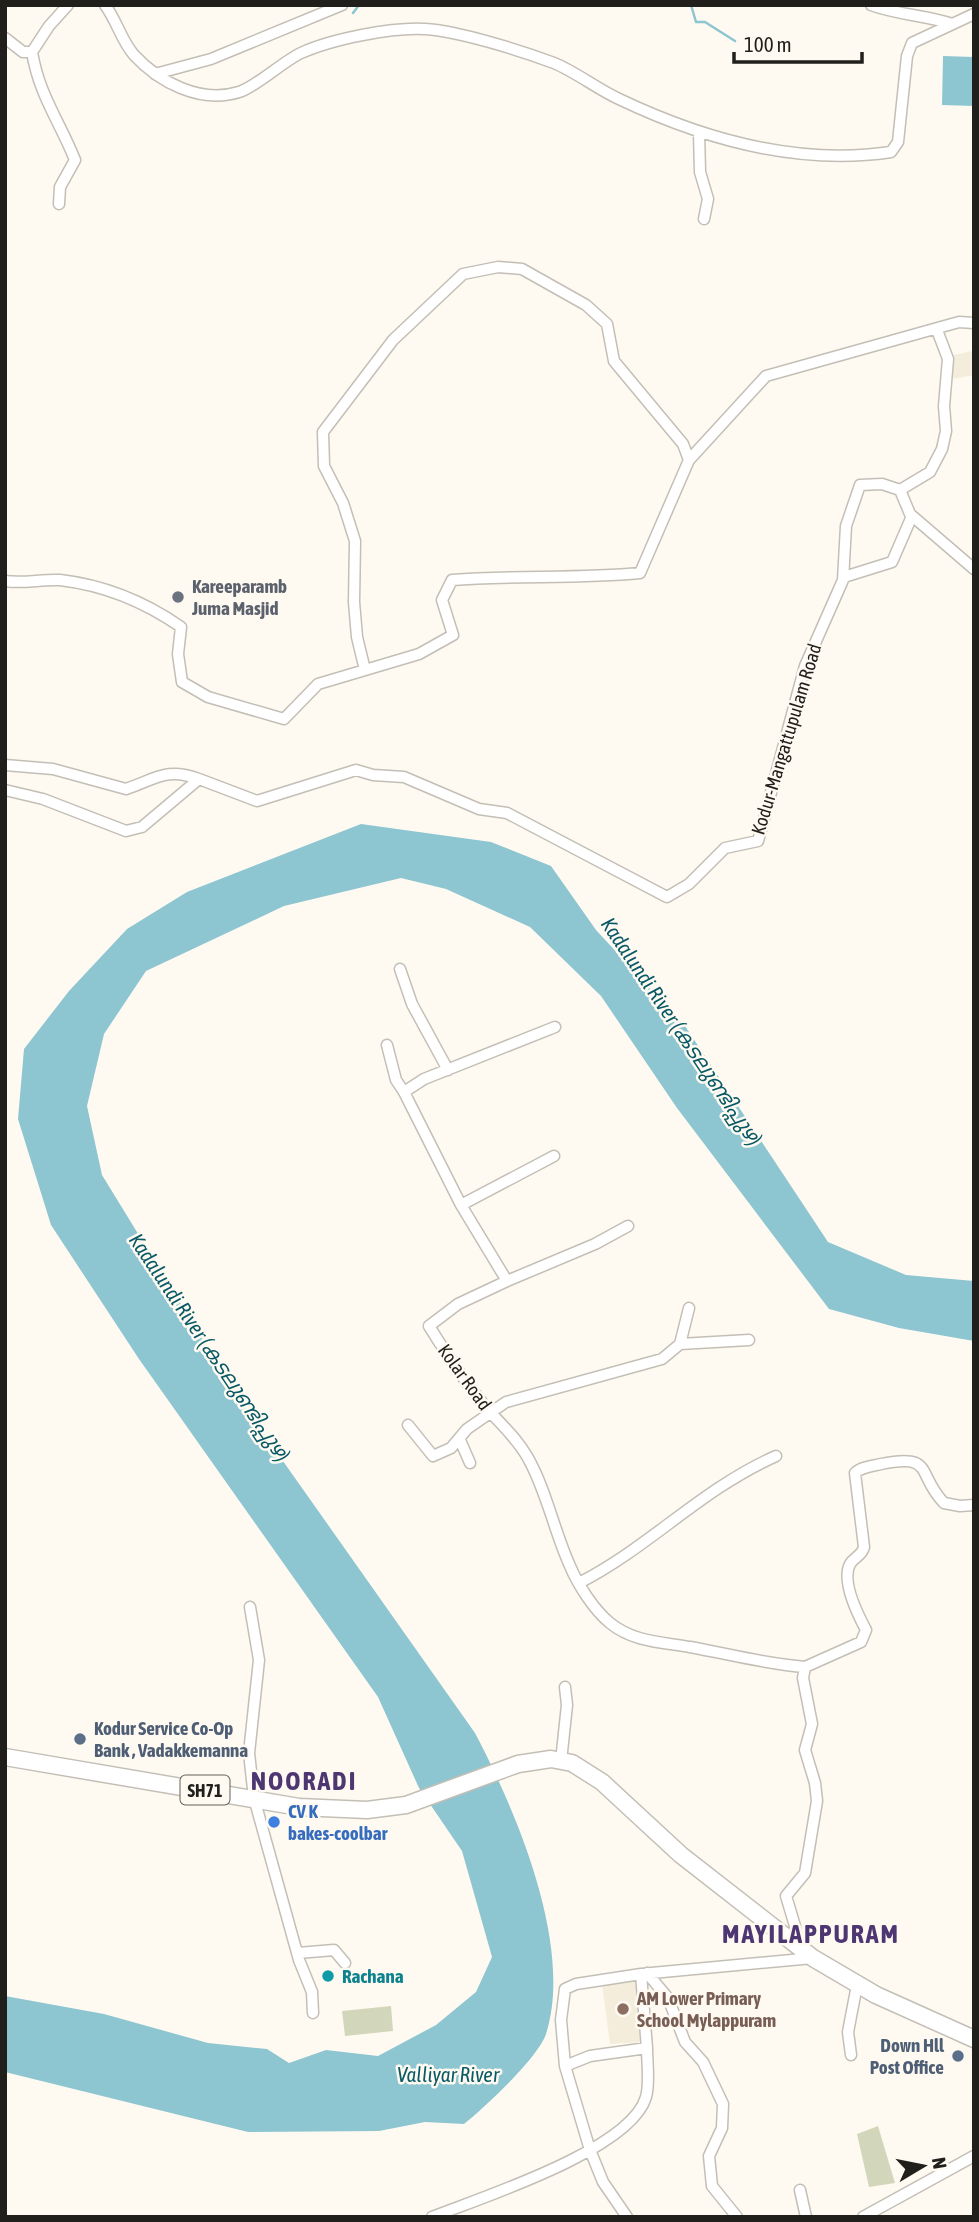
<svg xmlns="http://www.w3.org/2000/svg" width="979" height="2222" font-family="'Asap Condensed','Noto Sans Malayalam',sans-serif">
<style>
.built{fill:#f5eddc}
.green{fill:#d2d7bb}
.water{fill:#8dc5d1}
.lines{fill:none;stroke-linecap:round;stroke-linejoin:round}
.stream{stroke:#8dc5d1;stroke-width:2.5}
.minor-casing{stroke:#c3bfb6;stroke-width:13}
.primary-casing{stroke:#c3bfb6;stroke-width:19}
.minor{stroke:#fff;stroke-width:10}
.primary{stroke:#fff;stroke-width:16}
.worship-dot{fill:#6b7280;stroke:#fffaf1;stroke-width:2.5}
.service-dot{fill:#5c6f8a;stroke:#fffaf1;stroke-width:2.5}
.shop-dot{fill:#3f7fe0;stroke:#fffaf1;stroke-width:2.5}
.culture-dot{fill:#0f9aa8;stroke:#fffaf1;stroke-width:2.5}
.education-dot{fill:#8d6e63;stroke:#fffaf1;stroke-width:2.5}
.labels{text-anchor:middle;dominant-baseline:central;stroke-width:5;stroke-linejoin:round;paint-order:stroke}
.shield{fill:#fffaf1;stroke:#63615b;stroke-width:2}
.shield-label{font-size:18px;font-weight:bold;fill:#201f1b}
.worship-label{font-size:19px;font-weight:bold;fill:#5b616d;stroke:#fffaf1;text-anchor:start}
.street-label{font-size:19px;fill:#201f1b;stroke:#fffaf1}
.service-label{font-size:19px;font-weight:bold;fill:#4e5e75;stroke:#fffaf1;text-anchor:start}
.shop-label{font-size:19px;font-weight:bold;fill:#366cbe;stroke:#fffaf1;text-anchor:start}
.culture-label{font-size:19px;font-weight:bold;fill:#0d838f;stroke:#fffaf1;text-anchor:start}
.education-label{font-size:19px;font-weight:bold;fill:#785e54;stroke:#fffaf1;text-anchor:start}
.water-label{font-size:21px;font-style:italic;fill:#095a66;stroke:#fffaf1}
.district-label{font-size:26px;font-weight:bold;letter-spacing:2px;fill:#4d3671;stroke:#fffaf1}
</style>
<rect width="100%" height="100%" fill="#fffaf1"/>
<!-- built -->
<path class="built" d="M972,351L974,375L954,379L949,356Z
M637,1970L643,2042L610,2044L601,1977Z"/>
<!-- green -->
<path class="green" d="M391,2006L393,2031L345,2036L342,2011Z
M878,2126L895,2183L869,2187L857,2134Z"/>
<!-- water -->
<path class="water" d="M943,56L974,57V106L942,105Z
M361,824L491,842L551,866L596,930L685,1026L828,1242L906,1275L974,1281V1341L899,1328L829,1309L677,1108L601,996L530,927L446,889L401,878L284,906L146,971L104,1034L87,1106L102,1175L242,1403L475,1733C516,1811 574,1946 546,2034C538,2058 484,2108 464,2124L425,2122L379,2131L248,2132L5,2072V1996L104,2014L208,2043L267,2049L289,2063L326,2050L378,2056L436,2025L476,1992L492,1957L462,1851L419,1788L378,1697L139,1359L51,1225L18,1119L24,1049L69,991L127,929L187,892Z"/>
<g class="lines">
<!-- stream -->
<path class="stream" d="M691,5L696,22H705L735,41
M353,13L359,5"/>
<defs>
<path id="minor" d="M105,5C117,21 121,40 134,55C159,82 200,104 239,92C256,87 282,62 301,53C332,39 392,27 425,29C459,31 522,51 554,63C576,72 597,89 619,99C703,139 797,166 891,152L898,142L907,56L912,43L974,14
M871,5C898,15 925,15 952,24
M5,38L23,52H32L49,26L68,5
M32,52C39,95 60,122 75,160L60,187L59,204
M155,74L211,59L342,5
M699,133L700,172L708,199L704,219
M900,490L930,472L942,449L946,431L944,406L948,359L937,330
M900,490L910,514L974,569
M844,577L892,562L912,516
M5,581C24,584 41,579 60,580C103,585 145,602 181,627L178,654L182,682L208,697L284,719L318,684L419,654L453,635L442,600L452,580C515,575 577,579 640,573L689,460L766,376L959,322L974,323
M365,670L357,637L354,602L355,541L343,503L324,466L323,432L393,340L463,274L498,267L522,269L586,305L607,324L614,361L683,444L689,460
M5,765L53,769L126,789C156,779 166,767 199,779
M5,790L43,799L126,831L142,827L199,779L257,801L356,770L373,775L404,777L479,809L507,813L667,897L689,884L725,848L758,841L805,666L843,580L846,526L860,485L882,484L900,490
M400,969L412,1004L448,1070
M555,1027L424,1079L404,1092L461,1205L507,1281L458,1304L429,1326C447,1355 468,1387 491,1413C504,1427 518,1440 528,1458C547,1492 554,1531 570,1566C578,1585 594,1610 610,1623C633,1642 662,1642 690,1647C729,1654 765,1664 805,1667
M387,1045L396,1080L404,1092
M461,1205L554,1156
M507,1281L595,1244L628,1226
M680,1344L749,1340
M408,1425L433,1456L451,1448L467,1429L506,1402L662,1359L680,1344L689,1308
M460,1440L470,1463
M579,1583C651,1546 700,1490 776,1456
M250,1607L259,1660L249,1753L254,1798L299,1960L312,1992L313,2013
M561,1761L567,1705L565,1687
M794,1943L795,1926L786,1896L805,1873L817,1801L815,1783L805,1750L812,1724L803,1678L805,1667L861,1642L866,1630C858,1615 841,1581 850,1564C854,1557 862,1556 864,1547L855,1473C861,1467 872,1466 881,1464C935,1453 916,1474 944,1503L960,1506L974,1505
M298,1953L334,1950L345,1963
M647,1973L668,1998L685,2042L703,2062L723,2104L722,2128L709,2156L712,2186L737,2217
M851,2055L848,2032L857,1985
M565,2066L561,2020L565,1989L576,1984L641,1974
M800,2190L806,2217
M432,2217C480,2198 631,2150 646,2097C650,2083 647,2063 647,2048
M627,2217L603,2182L590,2150L565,2066L590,2056L647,2048L641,1974L813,1958
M863,2217L974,2156"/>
<path id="primary" d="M5,1757L299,1807L367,1810L406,1805L518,1764L551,1759L572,1763L602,1782L681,1855L813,1958L876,1995L974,2039"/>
</defs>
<!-- minor casing -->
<use href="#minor" class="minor-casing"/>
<!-- primary casing -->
<use href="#primary" class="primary-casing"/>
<!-- minor -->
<use href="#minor" class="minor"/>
<!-- primary -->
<use href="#primary" class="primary"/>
</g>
<!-- markers -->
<circle class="worship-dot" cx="178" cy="597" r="7"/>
<g class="service-dot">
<circle cx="80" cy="1739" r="7"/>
<circle cx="958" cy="2056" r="7"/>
</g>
<circle class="shop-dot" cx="274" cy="1822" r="7"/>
<circle class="culture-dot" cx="328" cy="1976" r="7"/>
<circle class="education-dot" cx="623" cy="2009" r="7"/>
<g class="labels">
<!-- shield labels -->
<rect class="shield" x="180.5" y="1775.5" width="49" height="29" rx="5"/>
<g class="shield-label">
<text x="205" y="1790">SH71</text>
</g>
<!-- worship labels -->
<g class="worship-label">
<text x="192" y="586">Kareeparamb<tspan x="192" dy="22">Juma Masjid</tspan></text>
</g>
<!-- street labels -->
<g class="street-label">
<text transform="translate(786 739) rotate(-73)">Kodur-Mangattupulam Road</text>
<text transform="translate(465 1377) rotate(54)">Kolar Road</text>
</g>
<!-- service labels -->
<g class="service-label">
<text x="94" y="1728">Kodur Service Co-Op<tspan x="94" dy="22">Bank , Vadakkemanna</tspan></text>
<text x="944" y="2045" text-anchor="end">Down Hll<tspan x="944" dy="22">Post Office</tspan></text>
</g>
<!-- shop labels -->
<g class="shop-label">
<text x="288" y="1811">CV K<tspan x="288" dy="22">bakes-coolbar</tspan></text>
</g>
<!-- culture labels -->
<g class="culture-label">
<text x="342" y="1976">Rachana</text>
</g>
<!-- education labels -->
<g class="education-label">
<text x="637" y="1998">AM Lower Primary<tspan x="637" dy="22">School Mylappuram</tspan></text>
</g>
<!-- water labels -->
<g class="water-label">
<text transform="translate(682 1031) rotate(56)">Kadalundi River (കടലുണ്ടിപ്പുഴ)</text>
<text transform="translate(210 1347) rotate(56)">Kadalundi River (കടലുണ്ടിപ്പുഴ)</text>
<text x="448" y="2074">Valliyar River</text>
</g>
<!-- district labels -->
<g class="district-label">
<text x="304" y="1781">NOORADI</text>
<text x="811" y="1934">MAYILAPPURAM</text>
</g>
</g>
<!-- border -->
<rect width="979" height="2222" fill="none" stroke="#201f1b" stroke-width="14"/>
<!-- north arrow -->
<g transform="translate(923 2166) rotate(80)" stroke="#fffaf1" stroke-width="5" paint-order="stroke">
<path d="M0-5L12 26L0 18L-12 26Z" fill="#201f1b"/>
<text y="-10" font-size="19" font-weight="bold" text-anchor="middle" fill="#201f1b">N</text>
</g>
<!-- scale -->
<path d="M734 52v10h128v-10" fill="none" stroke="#201f1b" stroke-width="3.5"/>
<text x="744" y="52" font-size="21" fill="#201f1b" stroke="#fffaf1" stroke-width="5" paint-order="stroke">100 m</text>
</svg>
